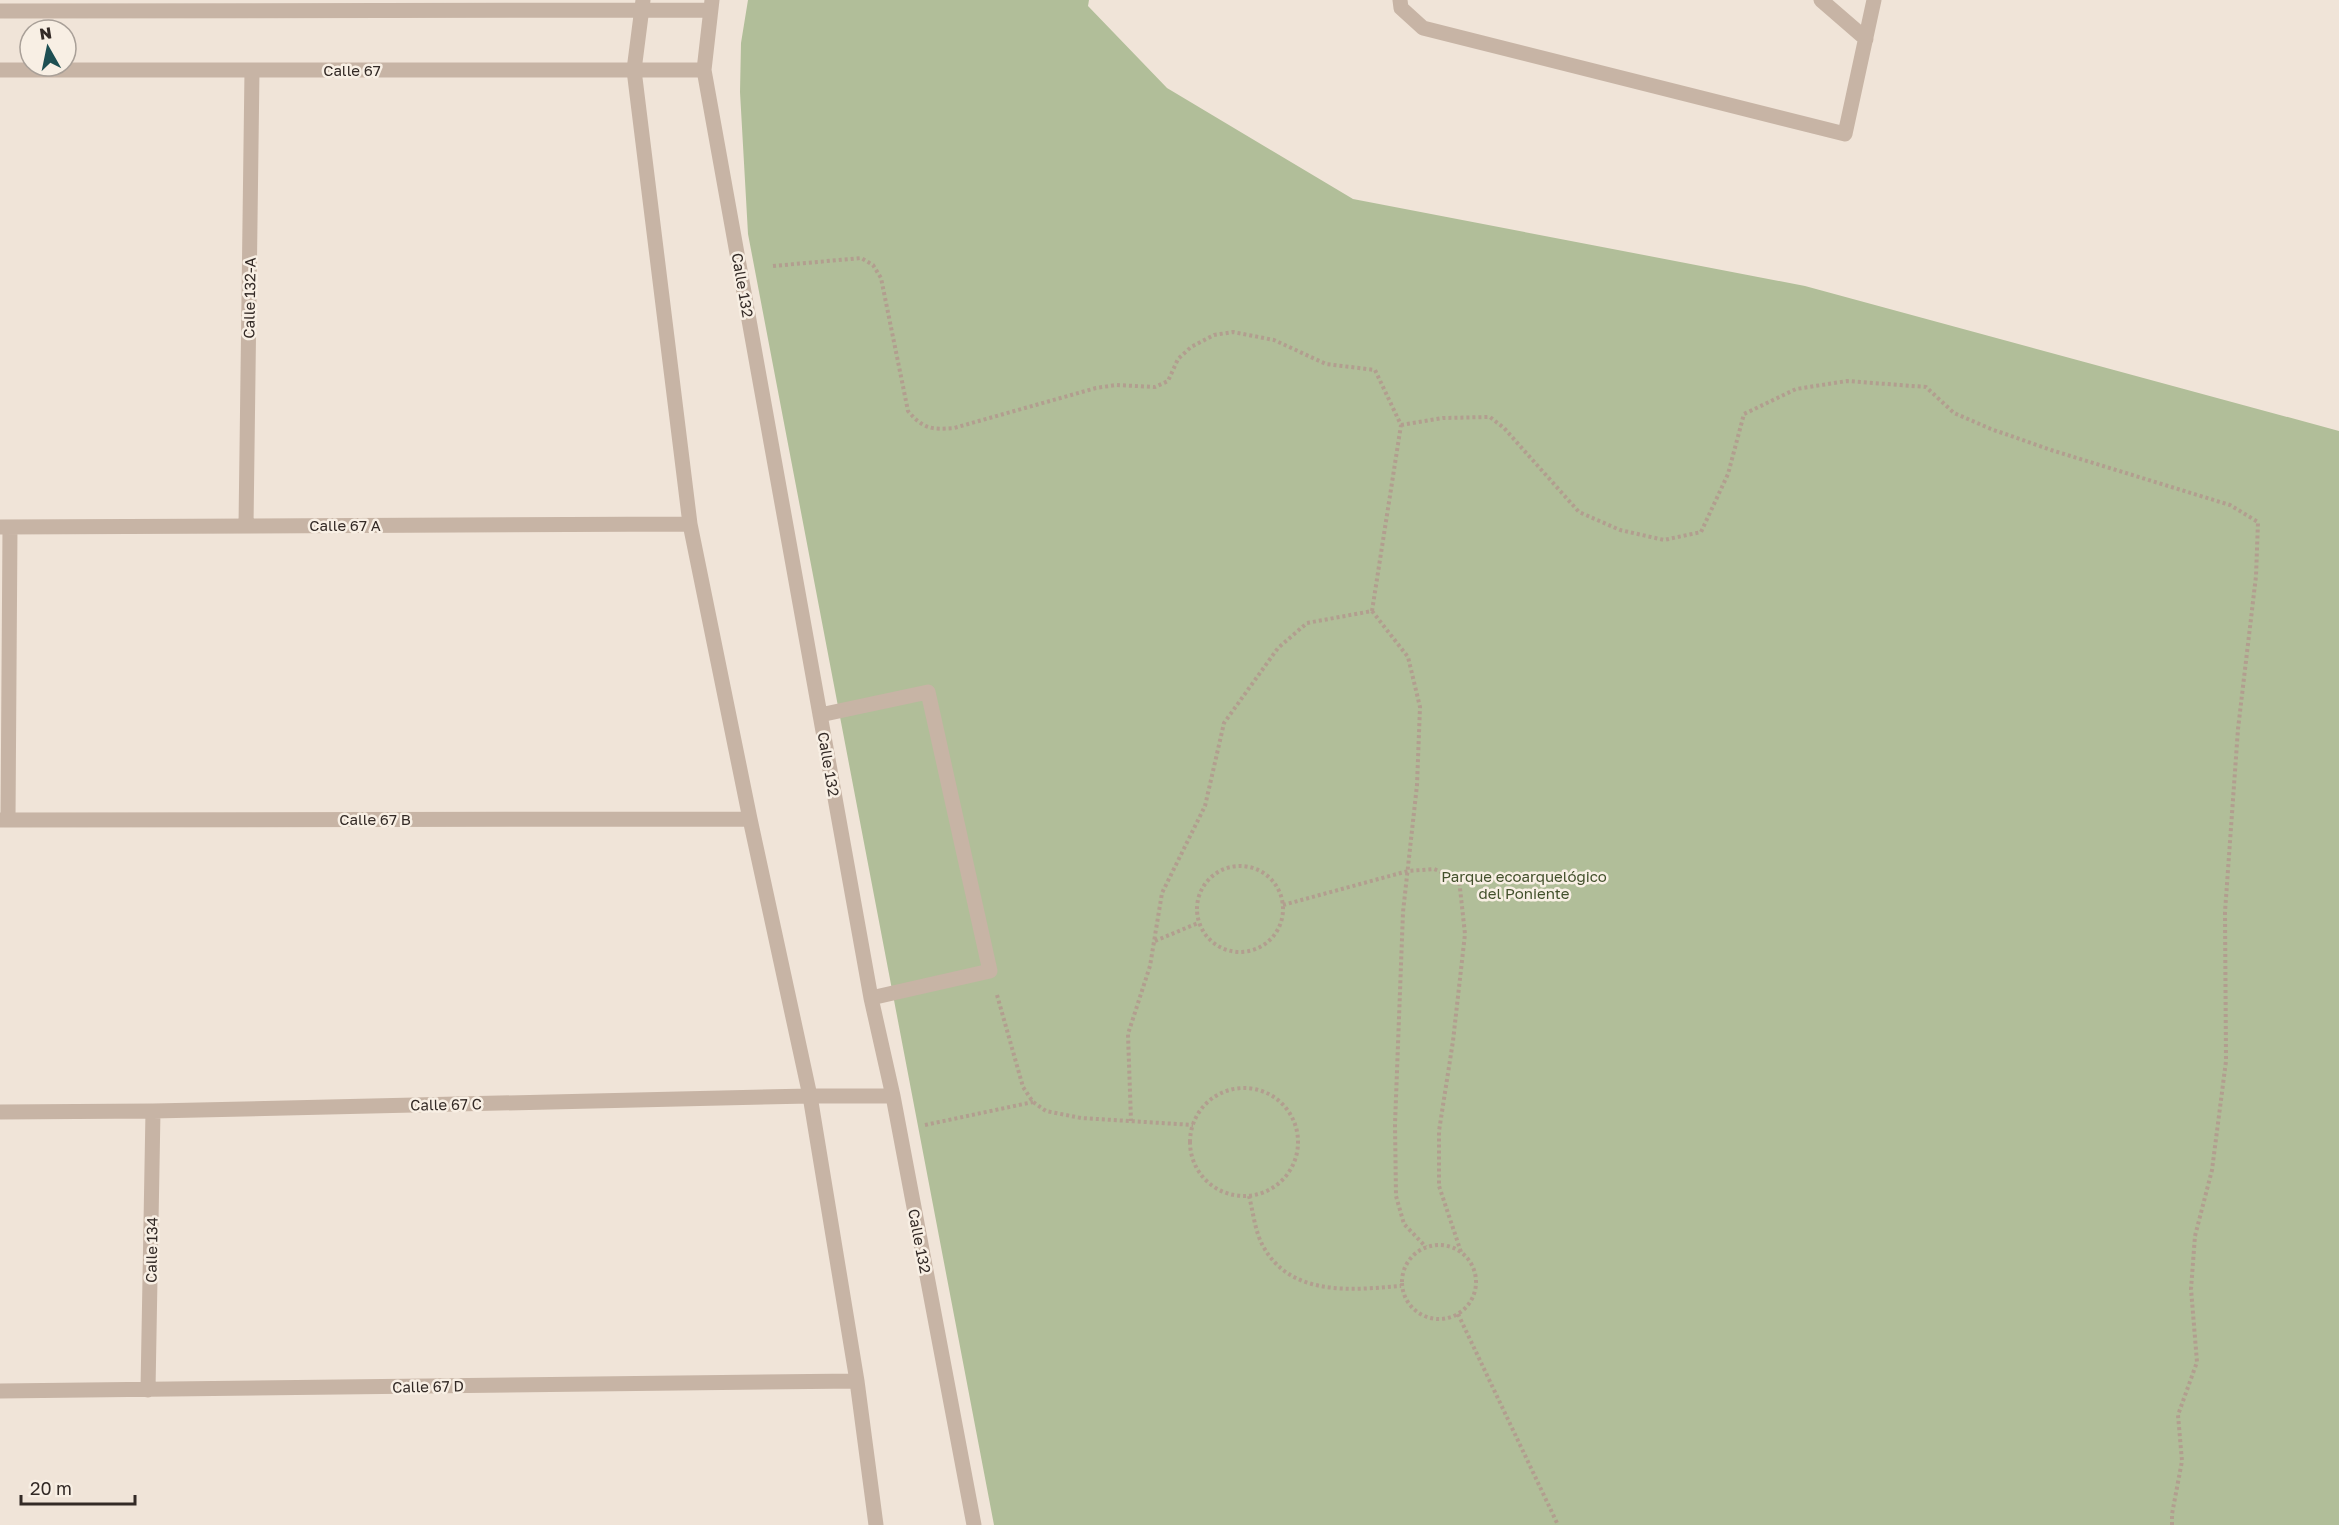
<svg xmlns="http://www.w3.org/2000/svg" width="2339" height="1525" font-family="'Golos Text',sans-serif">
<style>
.park{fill:#b1be99}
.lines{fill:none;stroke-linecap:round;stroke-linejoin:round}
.path{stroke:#b29e8f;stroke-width:4;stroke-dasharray:3 3;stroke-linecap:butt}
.minor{stroke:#c7b4a5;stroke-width:15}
.labels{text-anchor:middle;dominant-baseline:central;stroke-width:5;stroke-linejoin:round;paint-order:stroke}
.street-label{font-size:15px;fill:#332a26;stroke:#f8efe4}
.park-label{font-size:15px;fill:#42502b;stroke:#f8efe4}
</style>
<rect width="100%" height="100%" fill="#f0e4d8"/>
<!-- park -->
<path class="park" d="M748,0H1089L1088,6L1167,88L1353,199L1805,286L2339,431V1525H994L748,234L740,92L741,43Z"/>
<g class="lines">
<!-- path -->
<path class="path" d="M773,266L861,258L873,265L881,278L908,411C923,429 932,430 954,428L1096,388L1116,385L1155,387L1168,381L1178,359L1191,347L1214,335L1233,332L1274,340L1326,364L1375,370L1401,425L1372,611L1307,623L1278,648L1224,723L1205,806L1162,893L1150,966L1128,1034L1131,1121
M1401,425L1443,418L1490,417L1504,428L1579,512L1620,530L1664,540L1701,532L1728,474L1744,414L1796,389L1847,381L1926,387L1954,413L1991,429L2051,450L2230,505L2258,522L2256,576L2238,729L2225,912L2226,1061L2212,1170L2195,1236L2191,1289L2197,1362L2178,1415L2182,1461L2172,1514V1525
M1372,611L1408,657L1420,707L1417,785L1403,912L1395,1124L1396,1196L1404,1224L1426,1247
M1197 909a43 43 0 1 1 86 0a43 43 0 1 1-86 0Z
M1283,905L1408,871L1434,869L1459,879L1465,934L1453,1041L1439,1131V1186L1461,1252
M1155,941L1198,923
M997,995L1023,1087L1033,1102L1046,1111L1081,1118L1193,1125
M1190 1142a54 54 0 1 1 108 0a54 54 0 1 1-108 0Z
M925,1125L1033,1102
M1249,1196C1253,1211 1255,1232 1263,1246C1291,1297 1351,1290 1401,1286
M1402 1282a37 37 0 1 1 74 0a37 37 0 1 1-74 0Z
M1458,1314L1558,1525"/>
<!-- minor -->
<path class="minor" d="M643,0L634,70L690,524L750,819L810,1096L857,1381L876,1525
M712,0L704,70L871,998L893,1096L974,1525
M1400,0L1401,8L1423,28L1845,134L1874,0
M1821,0L1866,39
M0,11L710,10
M0,70H704
M246,526L252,70
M0,527L690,524
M820,715L928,692L990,971L871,998
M0,820L750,819
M8,820L10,527
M0,1112L153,1111L810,1096H893
M148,1390L153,1111
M0,1391L857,1381"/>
</g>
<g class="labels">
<!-- street labels -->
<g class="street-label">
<text x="352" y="70">Calle 67</text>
<text transform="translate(743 285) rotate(80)">Calle 132</text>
<text transform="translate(249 298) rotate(-89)">Calle 132-A</text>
<text x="345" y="525">Calle 67 A</text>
<text transform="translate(829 764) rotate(80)">Calle 132</text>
<text x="375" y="819">Calle 67 B</text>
<text transform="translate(446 1104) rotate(-1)">Calle 67 C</text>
<text transform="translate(920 1241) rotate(79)">Calle 132</text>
<text transform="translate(151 1250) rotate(-89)">Calle 134</text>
<text transform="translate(428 1386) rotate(-1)">Calle 67 D</text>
</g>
<!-- park labels -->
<g class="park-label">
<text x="1524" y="876">Parque ecoarquelógico<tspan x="1524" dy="17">del Poniente</tspan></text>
</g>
</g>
<!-- north arrow -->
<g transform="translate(48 48) rotate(351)"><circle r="28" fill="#f8efe4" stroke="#a9a098" stroke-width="1.5"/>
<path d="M0-4.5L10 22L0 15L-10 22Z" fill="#1e4f52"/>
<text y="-9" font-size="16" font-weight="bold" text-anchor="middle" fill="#332a26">N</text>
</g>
<!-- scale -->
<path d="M21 1495v9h114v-9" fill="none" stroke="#332a26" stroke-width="3"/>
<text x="30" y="1495" font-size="18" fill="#332a26" stroke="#f8efe4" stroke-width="4.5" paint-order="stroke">20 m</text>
</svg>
